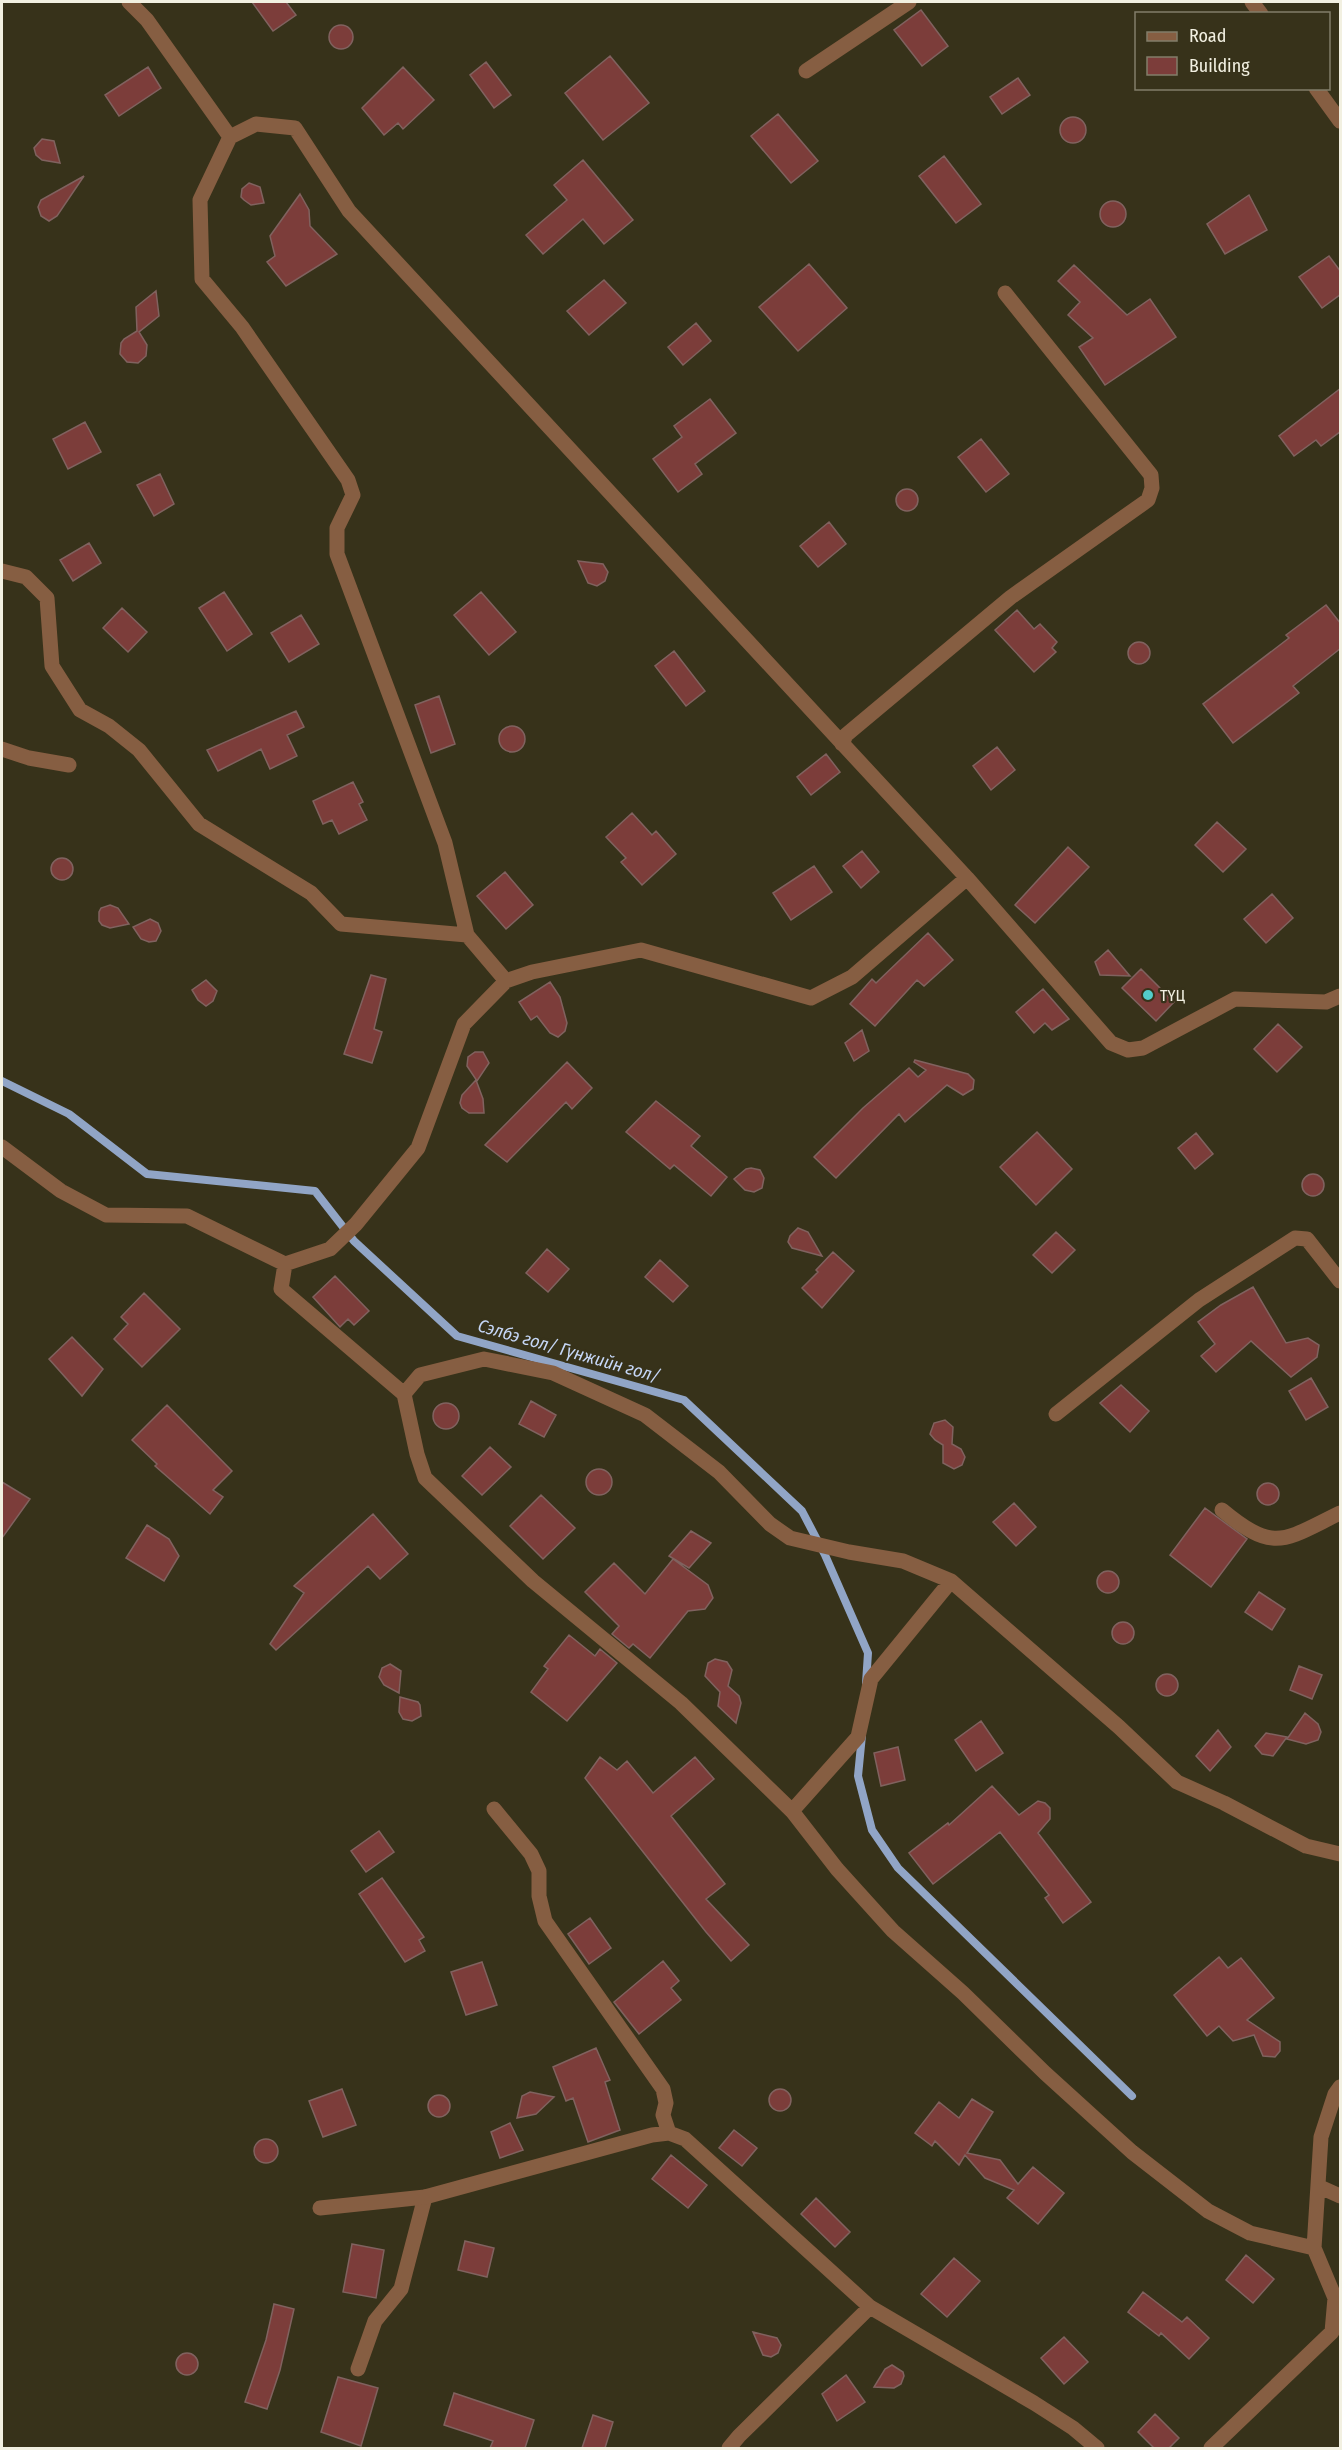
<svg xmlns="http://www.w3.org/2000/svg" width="1342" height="2450" font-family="'Fira Sans Condensed',sans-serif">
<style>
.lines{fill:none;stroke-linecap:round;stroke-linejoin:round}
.stream{stroke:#91a5c6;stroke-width:8}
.building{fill:#7c3d3a;stroke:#80625f;stroke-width:1.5}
.lane{stroke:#865e42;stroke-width:15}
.street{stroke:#865e42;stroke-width:15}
.poi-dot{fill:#53cdca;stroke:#37321a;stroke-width:2}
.labels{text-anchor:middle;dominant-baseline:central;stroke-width:4.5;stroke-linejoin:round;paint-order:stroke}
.poi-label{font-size:16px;fill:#f2f0e1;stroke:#37321a;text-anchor:start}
.water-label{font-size:18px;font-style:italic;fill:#c6d7f7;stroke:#37321a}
</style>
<rect width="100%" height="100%" fill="#37321a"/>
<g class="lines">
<!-- stream -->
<path class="stream" d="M2,1081L69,1114L147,1174L315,1191L354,1241L457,1336L684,1400L802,1511L825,1555L868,1653L866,1683
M862,1735L858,1776L872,1830L898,1868L1132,2096"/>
</g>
<!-- building -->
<path class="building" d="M252,2H286L296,15L273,31Z
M921,10L948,46L922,66L894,30Z
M329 37a12 12 0 1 1 24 0a12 12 0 1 1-24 0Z
M610,56L649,103L603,140L565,93Z
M486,62L511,95L494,108L470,75Z
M148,67L161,88L119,116L105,95Z
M403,67L434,100L403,129L398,123L384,135L362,108Z
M1018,78L1030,95L1002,114L990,97Z
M778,114L818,161L791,183L751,136Z
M1060 130a13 13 0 1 1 26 0a13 13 0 1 1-26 0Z
M42,139L54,141L60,163L42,160L36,155L34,148Z
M944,156L981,204L956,223L919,176Z
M583,160L633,220L604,244L583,219L543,254L526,235L567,200L554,185Z
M84,176L57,216L49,221L41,216L38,207L41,200Z
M249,183L260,187L264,203L251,205L244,200L241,197L242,189Z
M300,194L309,210L310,226L337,254L286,286L267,262L275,256L270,236Z
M1249,195L1267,230L1225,254L1207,224Z
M1100 214a13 13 0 1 1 26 0a13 13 0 1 1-26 0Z
M1329,256L1341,272V294L1322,308L1299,277Z
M809,264L847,308L798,351L759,307Z
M1074,265L1127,315L1150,299L1176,337L1105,385L1079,347L1093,338L1068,315L1080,302L1058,281Z
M604,280L626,303L589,335L567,311Z
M156,291L159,316L139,332L147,345L146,356L138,363L127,362L120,354L121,343L124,339L137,331L136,307Z
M696,323L711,341L683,365L668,347Z
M1341,388V431L1321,446L1316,440L1294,456L1279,436Z
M710,399L736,433L695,464L702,474L678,492L653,459L682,437L674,426Z
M85,422L101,452L68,469L53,439Z
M981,439L1009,474L986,492L958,457Z
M160,474L174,504L154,516L137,485Z
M896 500a11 11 0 1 1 22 0a11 11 0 1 1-22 0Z
M829,522L846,544L818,567L800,546Z
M89,543L101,563L73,581L60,560Z
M578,561L603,564L608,572L605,581L597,586L588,583Z
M224,592L252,634L227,651L199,608Z
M481,592L516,632L489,655L454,615Z
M1326,605L1341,624V648L1293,686L1299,693L1233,743L1203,704L1289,638L1286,635Z
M122,608L147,632L128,652L103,628Z
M1017,610L1034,629L1040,624L1057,642L1052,648L1056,652L1034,672L995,630Z
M301,615L319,644L289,662L271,633Z
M1128 653a11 11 0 1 1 22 0a11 11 0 1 1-22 0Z
M674,651L705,691L686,706L655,666Z
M439,696L455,744L431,753L415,705Z
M296,711L304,727L287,735L297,756L270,769L261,749L218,771L207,750Z
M499 739a13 13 0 1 1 26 0a13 13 0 1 1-26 0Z
M997,747L1015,770L991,790L973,766Z
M826,754L840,772L811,795L797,777Z
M353,782L363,802L359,804L367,820L339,834L332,820L323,824L313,801Z
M632,813L652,835L656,831L676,854L642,885L621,862L626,858L606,837Z
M1217,822L1246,849L1223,872L1195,845Z
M1068,847L1089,867L1035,923L1015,905Z
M862,851L879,872L861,888L843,866Z
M51 869a11 11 0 1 1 22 0a11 11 0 1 1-22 0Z
M814,866L832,892L791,920L773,893Z
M505,872L533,905L506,929L477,896Z
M1272,894L1293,918L1266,943L1244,919Z
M110,905L118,908L129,924L110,928L102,925L99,921V912L101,908Z
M150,919L158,923L161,931L156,941L149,942L141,939L133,927Z
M928,933L953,960L924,986L917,980L875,1026L850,1004L872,979L876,983Z
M1108,950L1130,976L1100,975L1095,962Z
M1141,969L1174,1002L1156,1021L1122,988Z
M371,975L386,979L374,1029L382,1032L372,1063L344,1054Z
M206,980L217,991L213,1001L206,1006L198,1000L192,990Z
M550,982L560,997L567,1023L565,1031L558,1037L550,1033L537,1016L531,1020L519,1002Z
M1043,989L1069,1019L1052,1030L1045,1023L1034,1033L1016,1012Z
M1278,1024L1302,1047L1277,1072L1254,1049Z
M862,1030L869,1051L854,1061L845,1043Z
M475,1052H483L489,1063L477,1081L467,1066L468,1057Z
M915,1060L968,1074L974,1080L973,1089L963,1095L947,1085L905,1122L899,1114L836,1178L814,1157L863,1108L909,1068L918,1077L926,1070L914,1062Z
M567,1062L592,1088L572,1109L566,1102L507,1162L485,1145Z
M476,1080L483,1099L484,1113H469L462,1108L460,1103L462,1095Z
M656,1101L700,1136L691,1146L727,1177L711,1196L674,1165L670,1169L626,1132Z
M1037,1132L1072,1169L1036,1205L1000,1167Z
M1196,1133L1213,1154L1195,1169L1178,1148Z
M751,1168L760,1170L764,1178L762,1188L754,1192L745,1190L734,1179L746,1169Z
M1302 1185a11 11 0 1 1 22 0a11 11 0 1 1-22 0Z
M798,1228L808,1232L822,1256L792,1248L788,1242L790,1236Z
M1056,1232L1075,1250L1052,1273L1033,1255Z
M547,1249L569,1269L548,1292L526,1273Z
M833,1252L854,1271L822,1308L802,1288L818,1272L816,1270Z
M660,1260L688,1286L673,1302L645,1277Z
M335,1276L369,1311L354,1325L348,1319L340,1327L313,1297Z
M1253,1287L1286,1343L1308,1338L1319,1345L1317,1357L1291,1377L1251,1341L1216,1372L1201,1356L1215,1344L1198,1322L1221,1305Z
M144,1293L180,1329L142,1367L114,1339L128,1324L121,1317Z
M72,1337L103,1369L82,1396L49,1359Z
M1311,1378L1328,1407L1306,1420L1289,1391Z
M1121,1385L1149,1411L1130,1432L1100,1403Z
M531,1401L556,1415L544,1437L519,1424Z
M433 1416a13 13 0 1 1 26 0a13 13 0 1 1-26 0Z
M167,1405L232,1471L213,1490L223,1497L210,1514L155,1466L157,1464L132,1440Z
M945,1420L953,1427L952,1444L961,1449L965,1457L962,1465L954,1469L943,1463V1445L935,1440L930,1434L934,1423Z
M490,1447L511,1467L482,1495L462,1476Z
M586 1482a13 13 0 1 1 26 0a13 13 0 1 1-26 0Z
M2,1482L30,1499L2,1538Z
M1257 1494a11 11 0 1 1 22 0a11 11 0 1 1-22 0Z
M541,1495L575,1528L543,1559L510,1526Z
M1014,1503L1036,1527L1016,1546L993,1522Z
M1205,1508L1247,1539L1211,1587L1170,1555Z
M373,1514L408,1554L380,1579L368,1566L276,1650L270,1644L304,1593L294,1586Z
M147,1525L169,1539L179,1556L164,1581L126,1558Z
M691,1531L711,1543L689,1568L669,1556Z
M673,1559L708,1585L713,1598L705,1609L688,1611L650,1658L633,1644L629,1648L612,1634L619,1626L585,1592L614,1563L645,1594Z
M1097 1582a11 11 0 1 1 22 0a11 11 0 1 1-22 0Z
M1259,1592L1285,1609L1272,1630L1245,1612Z
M1112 1633a11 11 0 1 1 22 0a11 11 0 1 1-22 0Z
M569,1635L595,1656L600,1649L617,1663L567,1721L531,1692L548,1669L544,1666Z
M715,1659L727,1662L732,1670L728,1686L739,1696L741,1703L736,1723L718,1706L720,1692L705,1676L708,1663Z
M390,1664L401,1671L399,1693L384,1685L379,1677L382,1668Z
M1299,1666L1322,1675L1312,1699L1290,1690Z
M1156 1685a11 11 0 1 1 22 0a11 11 0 1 1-22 0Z
M400,1697L418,1702L420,1705L421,1716L412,1721L403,1719L399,1712Z
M1305,1713L1318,1724L1321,1732L1318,1740L1306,1744L1287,1739Z
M981,1721L1003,1753L976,1771L955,1740Z
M1218,1730L1231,1747L1210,1771L1196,1756Z
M1266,1733L1287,1737L1273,1756L1262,1754L1255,1746Z
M898,1747L905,1780L881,1786L874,1753Z
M600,1757L617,1770L627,1761L653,1793L695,1757L714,1779L671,1816L725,1884L706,1899L749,1945L731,1961L706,1932L585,1778Z
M992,1786L1019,1815L1038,1801L1045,1803L1050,1808V1819L1038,1833L1091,1902L1063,1923L1045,1898L1049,1895L1000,1832L933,1884L909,1853L948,1823L949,1825Z
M379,1831L394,1852L366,1872L351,1851Z
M382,1878L424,1937L419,1940L425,1951L405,1962L359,1894Z
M590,1918L611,1948L589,1964L568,1934Z
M1219,1957L1228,1968L1241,1958L1274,1998L1247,2020L1280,2042V2051L1275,2057L1263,2056L1254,2035L1233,2041L1219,2026L1207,2036L1174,1995Z
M663,1961L679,1981L671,1988L681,2000L639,2034L614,2002Z
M482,1962L497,2005L466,2015L451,1972Z
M596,2048L610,2080L605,2082L620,2130L588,2142L573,2098L566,2101L553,2067Z
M769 2100a11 11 0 1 1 22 0a11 11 0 1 1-22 0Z
M342,2089L356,2125L323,2137L309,2101Z
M530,2092L554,2097L536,2114L517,2118L522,2096Z
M428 2106a11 11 0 1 1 22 0a11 11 0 1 1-22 0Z
M972,2099L993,2112L967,2153L1000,2160L1018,2184L1033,2167L1064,2193L1038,2224L1007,2198L1014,2190L985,2178L965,2155L959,2165L935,2141L932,2146L915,2133L939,2102L959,2118Z
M510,2123L523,2150L500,2158L491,2132Z
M734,2130L757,2148L742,2166L719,2148Z
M254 2151a12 12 0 1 1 24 0a12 12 0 1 1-24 0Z
M671,2155L707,2185L688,2208L652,2179Z
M816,2198L850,2232L835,2247L801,2214Z
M465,2241L494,2248L487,2277L458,2270Z
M352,2244L384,2250L376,2298L343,2292Z
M1246,2255L1274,2279L1253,2303L1226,2280Z
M954,2258L980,2281L947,2317L921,2294Z
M1143,2292L1182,2322L1187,2317L1209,2338L1189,2359L1161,2333L1159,2336L1128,2312Z
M274,2304L294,2309L280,2370L267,2409L245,2402L266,2340Z
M753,2332L777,2338L781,2345L778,2353L771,2357L763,2355Z
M1064,2337L1088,2362L1064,2384L1041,2358Z
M176 2364a11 11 0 1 1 22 0a11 11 0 1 1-22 0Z
M892,2365L903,2372L904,2376L901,2384L894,2388L874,2387L885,2369Z
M846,2375L865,2402L837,2421L822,2394Z
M338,2377L378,2388L361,2446L321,2432Z
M454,2393L534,2420L525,2448H490L493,2441L444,2425Z
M1155,2414L1179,2438L1169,2448H1154L1138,2432Z
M593,2415L613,2422L605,2448H582Z"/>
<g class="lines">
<!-- lane -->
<path class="lane" d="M358,2369L375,2321L401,2289L425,2197"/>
<!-- street -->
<path class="street" d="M129,2L147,20L230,137L256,124L295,128L349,211L967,878L1111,1043L1128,1050L1143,1048L1235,999L1326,1002L1340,996
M1252,2L1261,14
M806,71L909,2
M1316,88L1340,121
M230,137L200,200L202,279L242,327L348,480L353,495L337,528V554L445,843L467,935L506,981L532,972L641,950L811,998L852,977L967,878
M2,571L26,577L47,598L52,666L80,710L109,726L139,750L199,824L311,893L341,924L467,935
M842,744L846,735L1011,597L1148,500L1152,488L1151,475L1005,293
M2,749L29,758L69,765
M2,1147L61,1191L106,1215L187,1216L285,1264L330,1249L356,1224L418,1148L464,1024L506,981
M285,1264L281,1289L404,1394L417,1454L425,1478L533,1581L681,1703L792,1811L837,1869L893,1931L963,1993L1045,2073L1132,2152L1208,2211L1250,2233L1314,2248
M404,1394L420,1375L484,1359L553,1373L645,1415L719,1472L770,1524L790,1538L849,1552L903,1561L951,1581L1119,1727L1177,1782L1224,1803L1306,1846L1340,1854
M1056,1414L1199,1300L1295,1238L1307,1239L1340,1281
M1222,1510C1275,1554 1284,1540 1340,1513
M494,1809L531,1854L539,1871V1896L545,1921L663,2089L666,2103L663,2115L669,2133
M792,1811L858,1737L871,1679L951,1581
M1320,2187L1340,2196
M320,2208L425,2197L652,2135L669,2133L685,2139L870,2307L1034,2403L1073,2428L1097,2448
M729,2448L739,2436L870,2307
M1211,2448L1332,2332L1335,2298L1314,2248L1321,2137L1335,2094L1340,2087"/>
</g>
<!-- markers -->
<circle class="poi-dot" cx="1148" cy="995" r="6"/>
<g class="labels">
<!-- poi labels -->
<g class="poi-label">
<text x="1160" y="995">ТҮЦ</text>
</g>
<!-- water labels -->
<g class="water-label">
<text transform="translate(569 1351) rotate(16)">Сэлбэ гол/ Гүнжийн гол/</text>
</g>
</g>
<!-- border -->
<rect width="1342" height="2450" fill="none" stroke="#f2f0e1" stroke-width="6"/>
<!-- legend -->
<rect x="1135" y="12" width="195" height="78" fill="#37321a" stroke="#827e6a" stroke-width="1.5"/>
<rect x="1147" y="32" width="30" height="9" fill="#865e42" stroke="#827e6a" stroke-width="1.5"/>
<text x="1189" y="42" font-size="18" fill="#f2f0e1">Road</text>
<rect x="1147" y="57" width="30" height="18" fill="#7c3d3a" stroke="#827e6a" stroke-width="1.5"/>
<text x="1189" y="72" font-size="18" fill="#f2f0e1">Building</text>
</svg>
